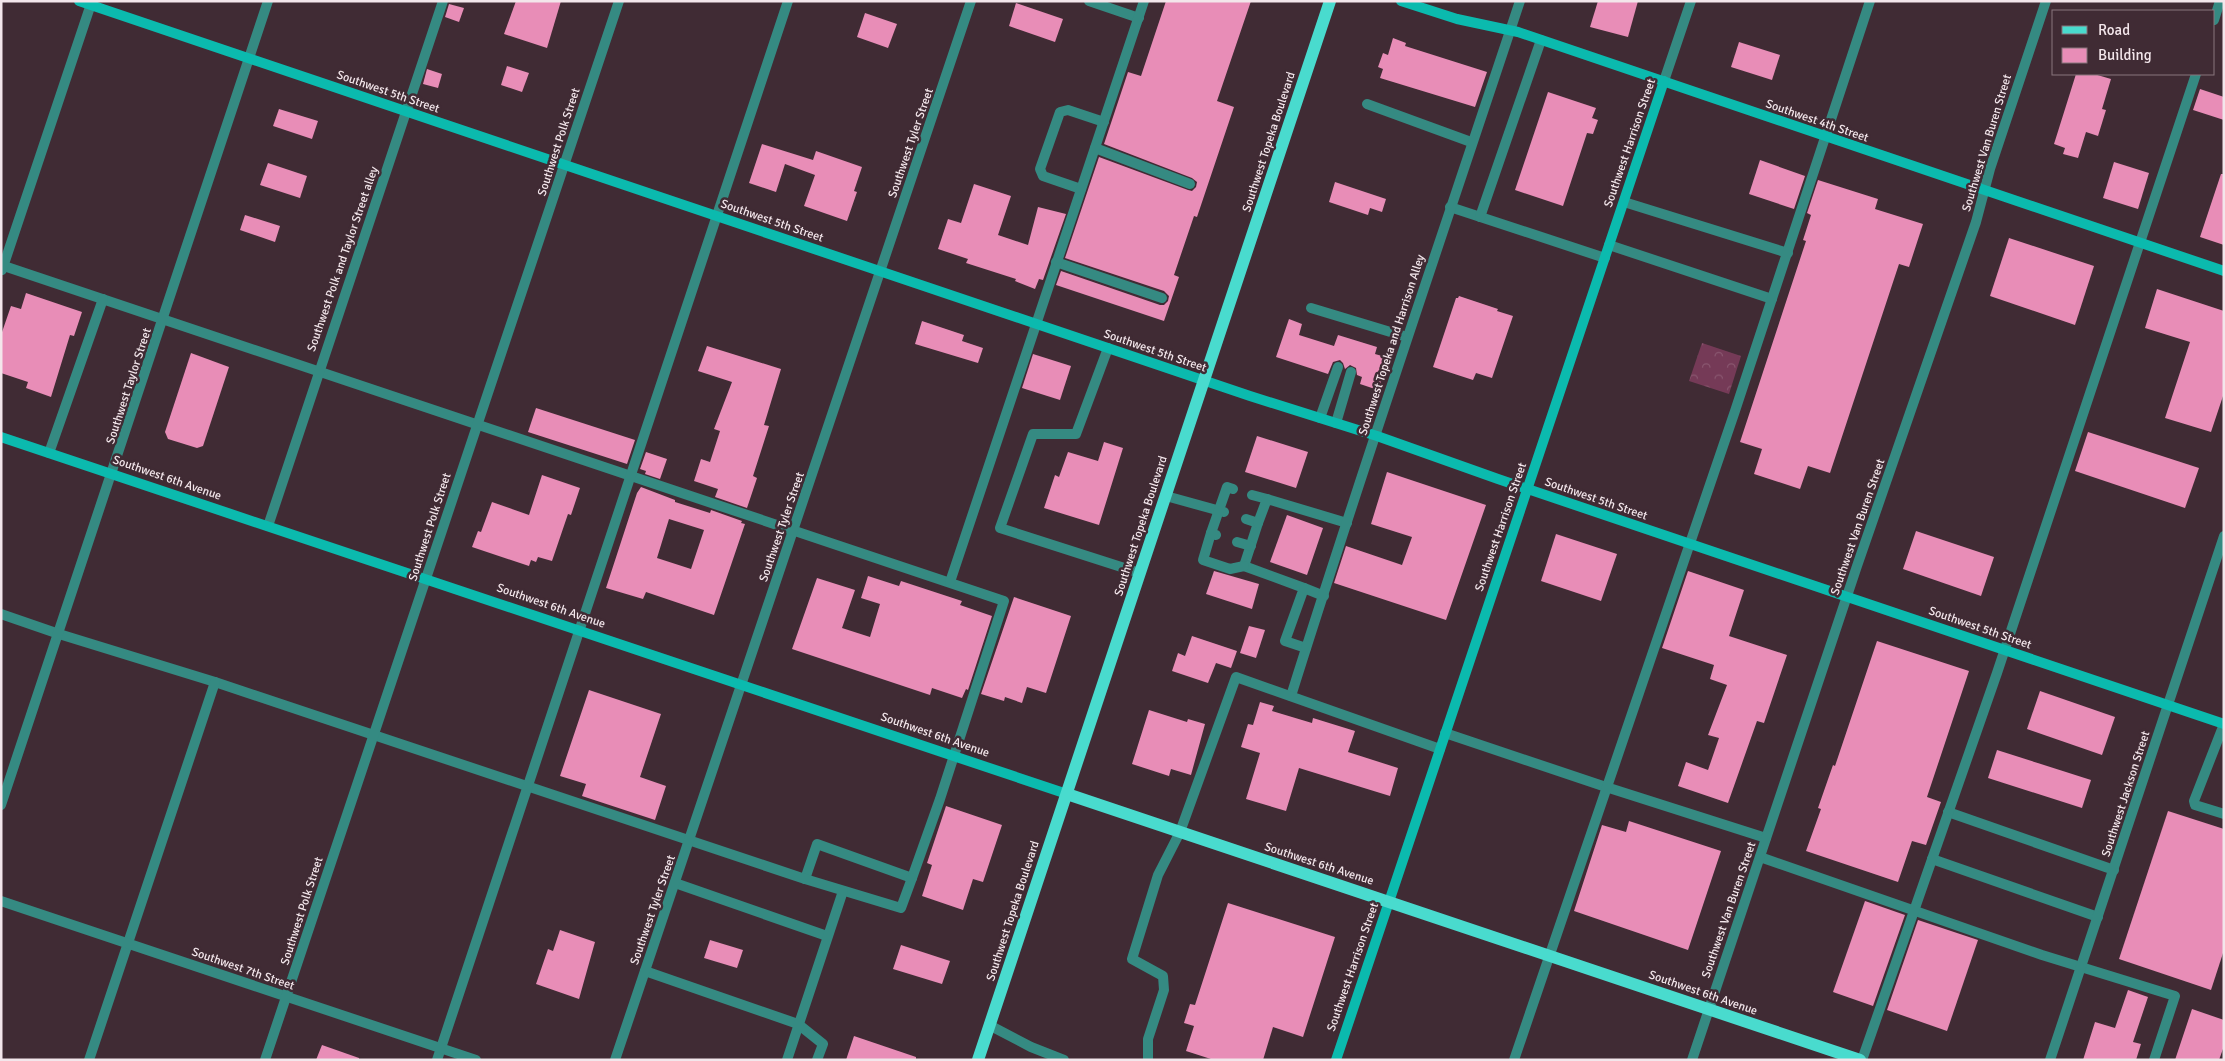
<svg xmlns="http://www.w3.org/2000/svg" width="2225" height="1061" font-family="Signika,sans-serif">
<defs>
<pattern id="park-crowns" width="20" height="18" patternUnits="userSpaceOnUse" patternTransform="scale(1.25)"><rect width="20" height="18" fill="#753a57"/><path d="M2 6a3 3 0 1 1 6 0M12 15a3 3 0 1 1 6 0" fill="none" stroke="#89566f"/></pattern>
</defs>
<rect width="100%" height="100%" fill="#402b34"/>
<polygon fill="url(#park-crowns)" points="1702,343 1741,356 1729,394 1689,381"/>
<g fill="#e88db7" fill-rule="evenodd">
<polygon points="516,1 561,1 547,48 504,34"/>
<polygon points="1166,1 1251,1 1217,101 1234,107 1197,217 1194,216 1174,275 1179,277 1164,321 1056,285 1061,271 1160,305 1164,305 1168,301 1169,296 1164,291 1065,258 1099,157 1188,190 1192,191 1196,187 1197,182 1192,178 1104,144 1128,72 1141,76"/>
<polygon points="1598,1 1638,1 1628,37 1590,27"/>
<polygon points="1016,3 1063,19 1055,42 1009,26"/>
<polygon points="449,4 464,8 459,22 445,17"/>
<polygon points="865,13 897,24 888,48 857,37"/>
<polygon points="1393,38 1406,43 1405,46 1487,72 1475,107 1380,78 1383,69 1378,67 1383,53 1388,55"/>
<polygon points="1739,42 1780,55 1772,80 1731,67"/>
<polygon points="507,66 529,73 522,92 501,85"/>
<polygon points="427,69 442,74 438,88 423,84"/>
<polygon points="2076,74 2094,74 2111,79 2102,109 2106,110 2098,136 2086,132 2078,158 2063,154 2065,148 2054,144"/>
<polygon points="2200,89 2224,97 2224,120 2193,110"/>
<polygon points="1548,92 1596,108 1592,118 1598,120 1593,134 1587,133 1563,206 1515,190"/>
<polygon points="279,109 318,121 312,139 273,126"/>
<polygon points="762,144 813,160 816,151 862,167 854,191 857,192 847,221 804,206 815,175 785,164 776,192 749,183"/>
<polygon points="1760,160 1805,176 1794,209 1749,194"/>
<polygon points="2114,162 2149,173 2138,209 2103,198"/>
<polygon points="268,163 307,176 300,198 260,185"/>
<polygon points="2221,174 2224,174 2224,245 2200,237"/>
<polygon points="1818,180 1878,199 1875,209 1923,224 1909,267 1899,264 1830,473 1808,466 1800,489 1754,474 1762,449 1740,442 1806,241 1803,240 1811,215 1807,213"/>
<polygon points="1335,182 1386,199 1382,212 1370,208 1368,215 1329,202"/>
<polygon points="974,184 1011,196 998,235 1028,245 1038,207 1066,214 1043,280 1039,279 1035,289 1015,281 1016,279 966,263 968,259 938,249 948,219 961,223"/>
<polygon points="245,215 280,226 275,242 240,230"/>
<polygon points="2009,238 2094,266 2075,325 1990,296"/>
<polygon points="2157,289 2224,311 2224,393 2211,432 2165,418 2190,342 2145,328"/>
<polygon points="26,293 82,312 74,336 70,335 51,397 26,388 28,382 1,373 1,335 11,306 21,309"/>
<polygon points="1459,296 1498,309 1497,311 1513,316 1492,378 1476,373 1473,380 1433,367 1456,298 1458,298"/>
<polygon points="1289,319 1302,324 1299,335 1334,346 1338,335 1377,347 1375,354 1389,358 1378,390 1360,384 1362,377 1357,375 1356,368 1350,365 1345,369 1343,363 1340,360 1333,362 1328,374 1276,357"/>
<polygon points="922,321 964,335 962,341 983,348 978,363 915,344"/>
<polygon points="707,346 781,369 764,425 769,426 753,476 757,478 747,508 715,497 718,489 694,481 701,459 710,462 720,431 714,429 732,382 698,371"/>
<polygon points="191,353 229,367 203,446 197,448 168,439 165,432"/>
<polygon points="1033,354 1071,366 1060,400 1022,388"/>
<polygon points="536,408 635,440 627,464 528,432"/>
<polygon points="2088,432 2199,468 2185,508 2075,471"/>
<polygon points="1257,436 1308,452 1296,488 1245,472"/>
<polygon points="1104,442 1123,448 1099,525 1044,508 1055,475 1059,477 1068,452 1098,461"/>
<polygon points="646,452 667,459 660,479 645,474 646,471 640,469"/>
<polygon points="1387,472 1486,505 1446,620 1334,583 1346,546 1402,565 1412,537 1371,524"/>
<polygon points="542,475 580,488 571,515 568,514 552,561 538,557 536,562 531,560 529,566 472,547 478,531 481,532 492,502 529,515"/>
<path d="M641,487L675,500V502L710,513L711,510L742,521L741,523L745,524L714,615L646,592L643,599L606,588L637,493ZM669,519L704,530L691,569L657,558Z"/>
<polygon points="1287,515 1323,528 1307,575 1270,562"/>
<polygon points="1916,531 1994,557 1981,596 1903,569"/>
<polygon points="1556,534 1617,554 1601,601 1541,581"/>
<polygon points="1214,571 1259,584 1252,609 1206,594"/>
<polygon points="1688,571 1744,590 1729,636 1787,655 1764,723 1757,721 1728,803 1678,786 1686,762 1708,770 1719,738 1708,735 1727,685 1710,679 1714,665 1662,648"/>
<polygon points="868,576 899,586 901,581 962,601 960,605 992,616 968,690 966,689 962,698 932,688 930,695 792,649 817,578 855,590 842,628 870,637 880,604 861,598"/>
<polygon points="1014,597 1071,616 1046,693 1027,687 1022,703 1005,697 1004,701 981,694"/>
<polygon points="1249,626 1265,630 1256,658 1240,653"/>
<polygon points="1192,636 1237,651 1231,668 1216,663 1208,683 1172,671 1178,653 1185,656"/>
<polygon points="1877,641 1969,671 1927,797 1941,802 1926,845 1912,841 1898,882 1806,851 1821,809 1818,808 1833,765 1835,766"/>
<polygon points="589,690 661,714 640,777 666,786 655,820 582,796 586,784 560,776"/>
<polygon points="2040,691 2115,717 2102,755 2027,729"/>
<polygon points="1260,702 1274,706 1272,711 1312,723 1313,718 1355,731 1348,752 1398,768 1390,796 1299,768 1286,811 1246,799 1260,753 1241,747 1248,724 1253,725"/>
<polygon points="1149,710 1187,722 1188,719 1205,724 1191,775 1171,769 1169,776 1132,764"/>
<polygon points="1997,750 2091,780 2082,808 1988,778"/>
<polygon points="946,806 1002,825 983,882 973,879 963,910 922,896 932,865 927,863"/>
<polygon points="2168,811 2224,829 2224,950 2211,990 2119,959"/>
<polygon points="1629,821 1721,851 1688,950 1574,911 1602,825 1626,832"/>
<polygon points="1865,901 1905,915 1873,1006 1833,992"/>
<polygon points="1228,903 1335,937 1303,1037 1273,1027 1263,1060 1214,1060 1186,1051 1194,1026 1184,1023 1190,1004 1195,1005"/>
<polygon points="1918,920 1978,940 1947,1031 1887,1010"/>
<polygon points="560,930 595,942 579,999 536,984 548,949 553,951"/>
<polygon points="710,940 743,950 737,968 704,958"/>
<polygon points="901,945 950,961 942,984 893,969"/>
<polygon points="2128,990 2148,997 2133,1042 2141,1044 2136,1060 2083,1060 2095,1022 2115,1028"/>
<polygon points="2192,1009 2224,1020 2224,1046 2219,1060 2175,1060"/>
<polygon points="854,1036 916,1057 916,1060 846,1060"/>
<polygon points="322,1045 359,1058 359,1060 316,1060"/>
</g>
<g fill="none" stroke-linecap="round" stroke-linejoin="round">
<g stroke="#358a82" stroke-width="10">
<polyline points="1089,1 1139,18"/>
<polyline points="2214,20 2220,1"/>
<polyline points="1367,104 1471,142"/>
<polyline points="1095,148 1190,184"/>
<polyline points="1081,189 1043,176 1040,169 1060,112 1068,110 1104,122"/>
<polyline points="1624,202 1788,253"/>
<polyline points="1450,207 1605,258"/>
<polyline points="1480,217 1541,40"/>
<polyline points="1609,245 1772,299"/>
<polyline points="1056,262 1162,298"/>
<polyline points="1,265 1004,601 940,799 912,878 817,844 805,879"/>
<polyline points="2,270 92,1"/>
<polyline points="1311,308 1407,337"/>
<polyline points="1108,348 1076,434 1033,434 1000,528 1140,573"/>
<polyline points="1320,418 1338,367"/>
<polyline points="1336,423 1351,372"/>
<polyline points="49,453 103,299"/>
<polyline points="1252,495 1267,499"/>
<polyline points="1166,496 1224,512"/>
<polyline points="1246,519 1258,523 1244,566 1304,588 1285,641 1306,648"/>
<polyline points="1258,523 1267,499 1347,523"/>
<polyline points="268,526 443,1"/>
<polyline points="1211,533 1203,560 1230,569 1244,566"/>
<polyline points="1216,535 1211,533 1227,487 1233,489"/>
<polyline points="1237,542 1251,546"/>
<polyline points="950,582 1144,1"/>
<polyline points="1304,588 1324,596"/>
<polyline points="1,614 59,634 215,682 805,879 901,908 912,878"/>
<path d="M1291,696C1364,463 1443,233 1520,1"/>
<polyline points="2224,724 2194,801 2195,805 2224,814"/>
<polyline points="1445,733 1606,787 1766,838"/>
<polyline points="1948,812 2114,870"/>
<polyline points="1760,857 2042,955 2175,996 2154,1060"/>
<polyline points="1932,859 2098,917"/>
<polyline points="675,883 827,936"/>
<polyline points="645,971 798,1024 823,1044 817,1060"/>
<polyline points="989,1025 1031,1047 1064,1060"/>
<polyline points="89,1060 215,682"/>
<polyline points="437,1060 788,1"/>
<polyline points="787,1060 843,891"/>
<polyline points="1148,1060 1148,1039 1164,990 1163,976 1132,959 1158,875 1180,832 1236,677 1440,749"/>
<polyline points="1514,1060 1735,411 1870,1"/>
<polyline points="1862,1060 1997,673 2196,74"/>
</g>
<g stroke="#358a82" stroke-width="10">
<polyline points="1664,81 1691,1"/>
<polyline points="1,805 268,1"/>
<polyline points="1,901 476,1060"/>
<polyline points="265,1060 619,1"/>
<polyline points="615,1060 971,1"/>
<polyline points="1692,1060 1857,566 1976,222 1990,169 2046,1"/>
<polyline points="2050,1060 2224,536"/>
</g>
<g stroke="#0bbaae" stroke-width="10">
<polyline points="79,1 1250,396 1377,436 1498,479 2224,724"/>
<polyline points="1401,1 1457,19 1518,32 2224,271"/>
<polyline points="1,437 1067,794"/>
<polyline points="1336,1060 1664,81"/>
</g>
<g stroke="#49dbce" stroke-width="12">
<polyline points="1067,794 1860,1060"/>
<polyline points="978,1060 1330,1"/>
</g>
</g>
<g text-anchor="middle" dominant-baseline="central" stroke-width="5" stroke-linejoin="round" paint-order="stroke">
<g font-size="12" fill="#f3e6eb" stroke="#402b34">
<text transform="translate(388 92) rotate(19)">Southwest 5th Street</text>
<text transform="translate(1817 121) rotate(19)">Southwest 4th Street</text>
<text transform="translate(559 142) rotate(-72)">Southwest Polk Street</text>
<text transform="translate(1269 142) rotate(-72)">Southwest Topeka Boulevard</text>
<text transform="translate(911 143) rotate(-71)">Southwest Tyler Street</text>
<text transform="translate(1630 143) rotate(-71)">Southwest Harrison Street</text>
<text transform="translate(1987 143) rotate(-73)">Southwest Van Buren Street</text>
<text transform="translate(772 221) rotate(19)">Southwest 5th Street</text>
<text transform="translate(343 259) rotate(-71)">Southwest Polk and Taylor Street alley</text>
<text transform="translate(1392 345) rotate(-72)">Southwest Topeka and Harrison Alley</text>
<text transform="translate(1155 351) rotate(19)">Southwest 5th Street</text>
<text transform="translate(129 386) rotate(-72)">Southwest Taylor Street</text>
<text transform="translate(167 478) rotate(19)">Southwest 6th Avenue</text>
<text transform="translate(1596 499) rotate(19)">Southwest 5th Street</text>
<text transform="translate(1141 526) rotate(-72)">Southwest Topeka Boulevard</text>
<text transform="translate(430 527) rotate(-72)">Southwest Polk Street</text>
<text transform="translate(782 527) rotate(-71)">Southwest Tyler Street</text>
<text transform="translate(1501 527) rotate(-71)">Southwest Harrison Street</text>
<text transform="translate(1858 527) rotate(-71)">Southwest Van Buren Street</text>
<text transform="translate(551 606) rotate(19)">Southwest 6th Avenue</text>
<text transform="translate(1980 628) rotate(19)">Southwest 5th Street</text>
<text transform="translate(935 735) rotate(19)">Southwest 6th Avenue</text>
<text transform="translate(2126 794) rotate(-72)">Southwest Jackson Street</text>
<text transform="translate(1319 864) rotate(18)">Southwest 6th Avenue</text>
<text transform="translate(653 910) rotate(-71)">Southwest Tyler Street</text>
<text transform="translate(1729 910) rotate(-71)">Southwest Van Buren Street</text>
<text transform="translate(302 911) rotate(-72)">Southwest Polk Street</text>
<text transform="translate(1013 911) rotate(-72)">Southwest Topeka Boulevard</text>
<text transform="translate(1353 967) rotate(-71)">Southwest Harrison Street</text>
<text transform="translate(243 969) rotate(19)">Southwest 7th Street</text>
<text transform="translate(1703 993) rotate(19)">Southwest 6th Avenue</text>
</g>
</g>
<rect width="2225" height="1061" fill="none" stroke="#f3e6eb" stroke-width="5"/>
<rect x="2052" y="10" width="162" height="65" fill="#402b34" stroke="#88767d"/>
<rect x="2062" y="26" width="25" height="8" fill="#49dbce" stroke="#88767d"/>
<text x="2098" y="35" font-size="15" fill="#f3e6eb">Road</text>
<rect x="2062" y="48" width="25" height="15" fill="#e88db7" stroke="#88767d"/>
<text x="2098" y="60" font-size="15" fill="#f3e6eb">Building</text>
</svg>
